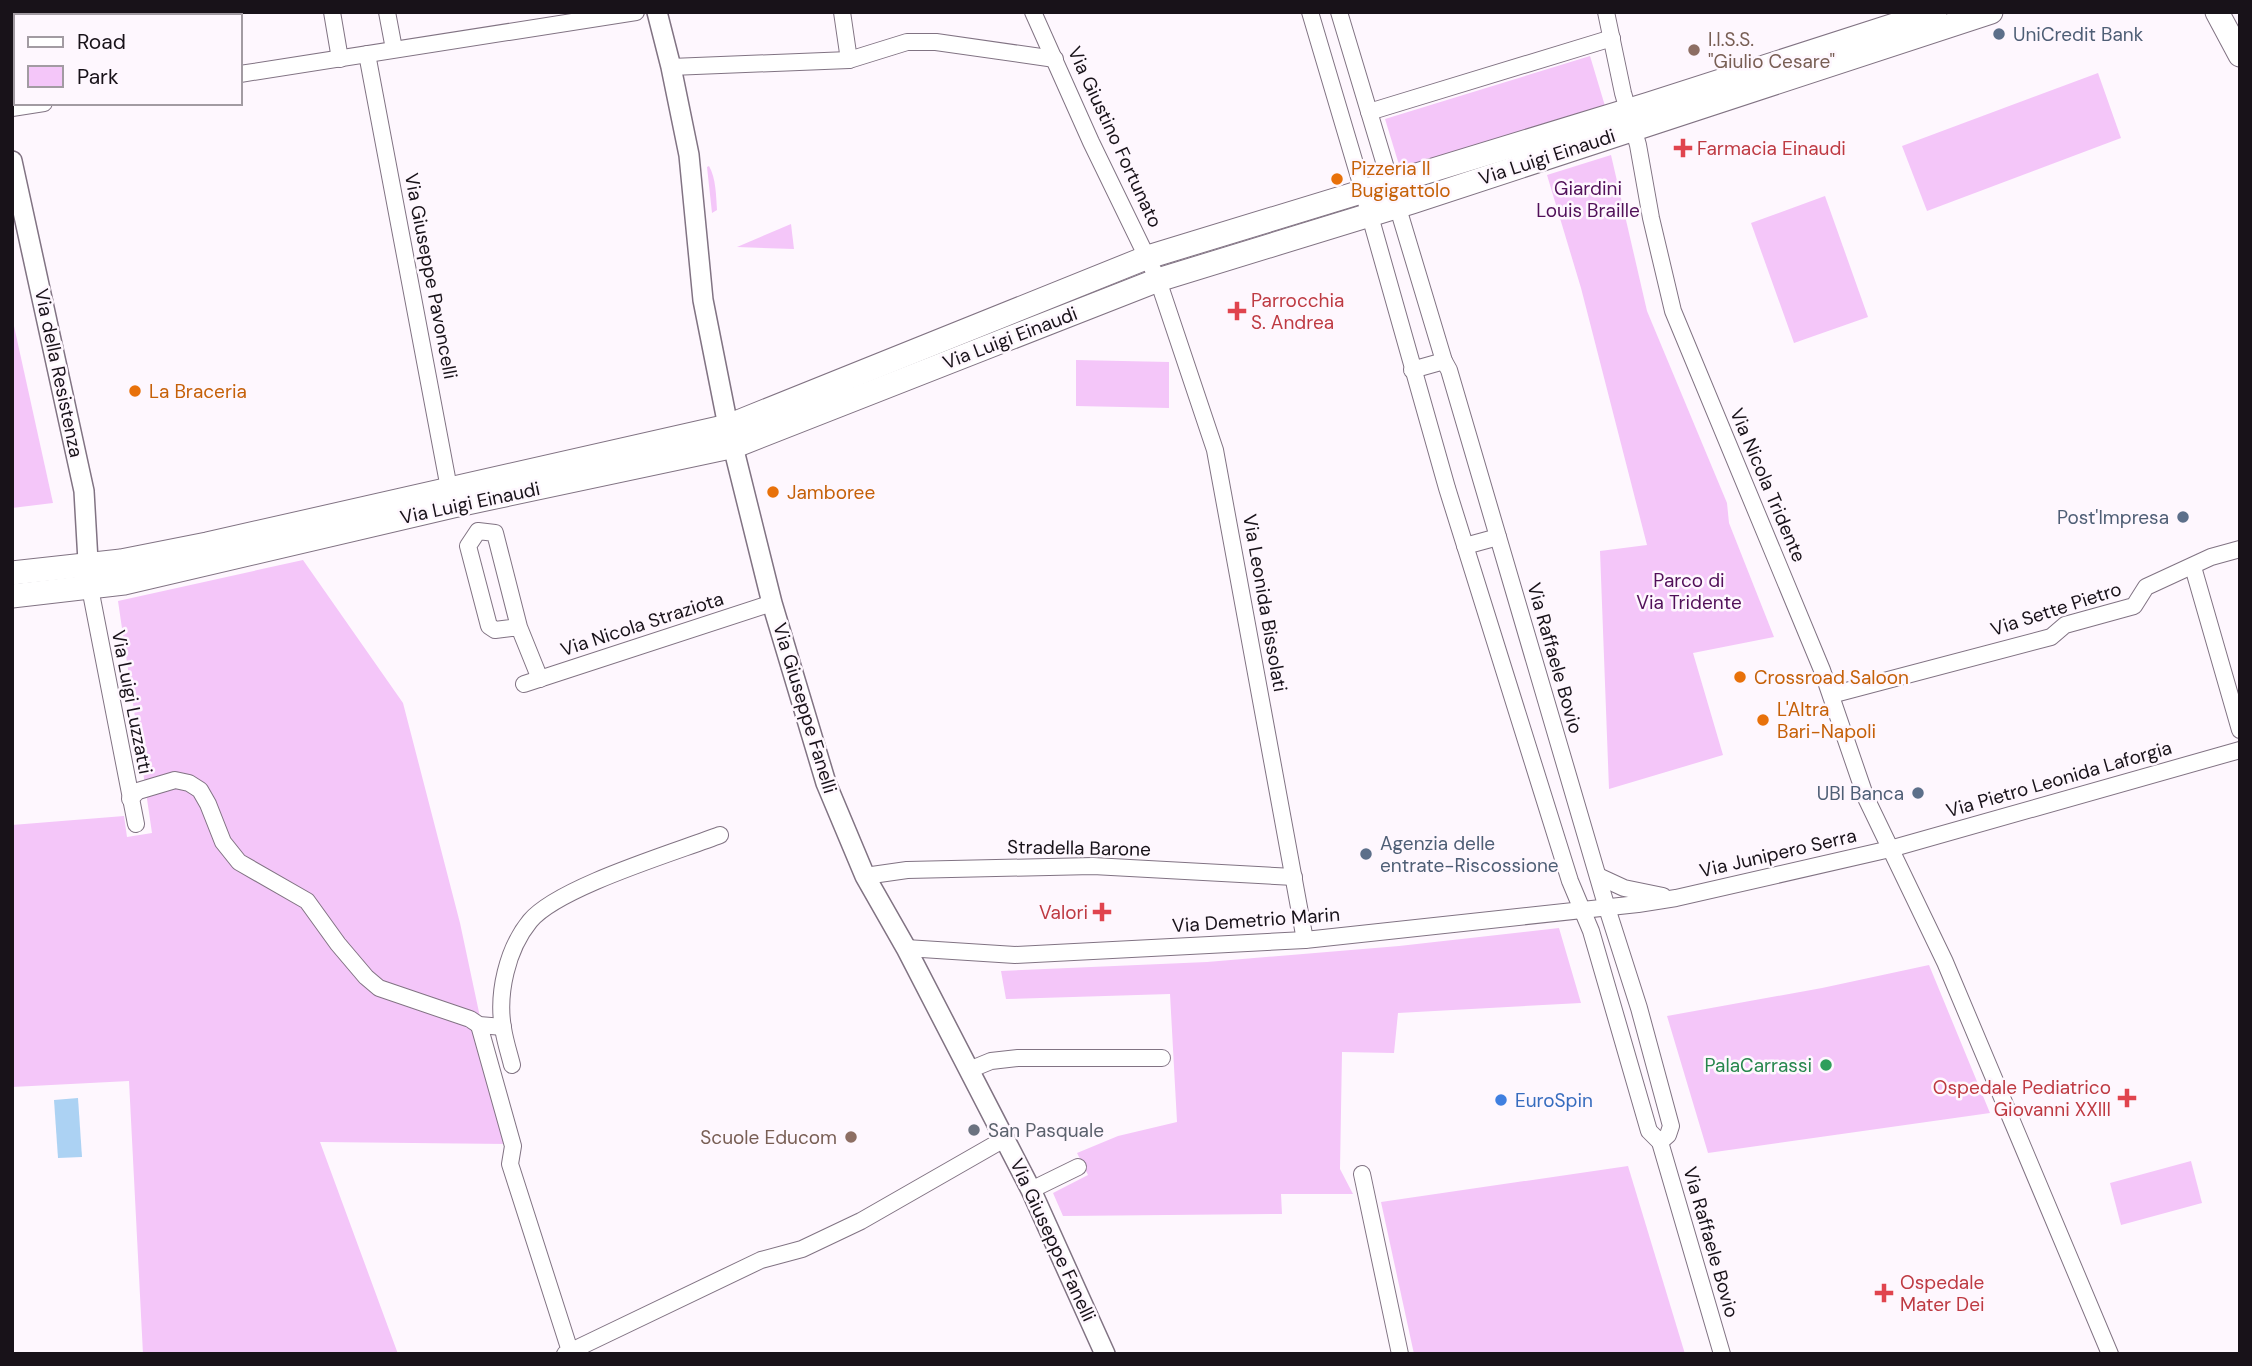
<svg xmlns="http://www.w3.org/2000/svg" width="2252" height="1366" font-family="'DM Sans',sans-serif">
<rect width="100%" height="100%" fill="#fef7fe"/>
<g fill="#f4c6f9">
<polygon points="1590,56 1605,106 1400,168 1385,119"/>
<polygon points="2098,73 2121,138 1927,211 1902,146"/>
<polygon points="1611,155 1647,311 1727,503 1729,523 1774,637 1693,653 1723,755 1609,789 1600,551 1647,545 1581,288 1547,175"/>
<path d="M709,166C716,178 716,196 717,210L712,213L707,167Z"/>
<polygon points="1825,196 1868,317 1794,343 1751,223"/>
<polygon points="791,224 794,249 737,247"/>
<polygon points="12,317 53,503 12,508"/>
<polygon points="1076,360 1169,362 1169,408 1076,406"/>
<polygon points="303,560 403,703 460,923 507,1144 320,1142 398,1354 143,1354 129,1081 12,1087 12,825 124,816 127,837 152,833 118,601"/>
<polygon points="1559,928 1581,1003 1398,1013 1394,1053 1342,1052 1340,1169 1353,1194 1281,1194 1282,1214 1063,1216 1053,1193 1088,1175 1077,1153 1118,1136 1177,1122 1170,994 1006,999 1001,971 1207,962 1399,946"/>
<polygon points="1929,965 1990,1113 1708,1153 1667,1016 1822,988"/>
<polygon points="2191,1161 2202,1203 2121,1225 2110,1183"/>
<polygon points="1628,1166 1685,1354 1414,1354 1381,1202"/>
</g>
<polygon fill="#acd2f3" points="78,1098 82,1157 58,1158 54,1100"/>
<g fill="none" stroke-linecap="round" stroke-linejoin="round">
<defs>
<g id="minor">
<polyline points="332,12 340,59"/>
<polyline points="387,12 394,49"/>
<polyline points="842,12 849,60"/>
<polyline points="1033,12 1091,142 1158,280 1215,450 1305,940"/>
<polyline points="1310,12 1359,177 1447,488 1570,881 1591,931 1649,1131 1660,1142 1722,1354"/>
<polyline points="1339,12 1444,361 1449,370 1607,908 1639,1008 1671,1126 1668,1135 1660,1142"/>
<polyline points="1606,12 1623,93 1638,145 1651,218 1673,311 1822,670 1866,798 1945,962 2110,1354"/>
<polyline points="367,54 451,499"/>
<polyline points="671,67 849,60 907,42 936,42 1055,59"/>
<polyline points="240,74 636,12"/>
<polyline points="12,108 44,103"/>
<polyline points="1369,112 1612,38"/>
<polyline points="1412,370 1444,361"/>
<polyline points="1465,546 1498,537"/>
<polyline points="2193,567 2240,730"/>
<polyline points="90,588 136,824"/>
<polyline points="519,627 495,630 489,626 468,546 478,531 495,533 519,627 540,679"/>
<polyline points="524,684 772,603"/>
<polyline points="1831,695 2051,637 2065,625 2134,606 2146,587 2211,557 2240,549"/>
<polyline points="130,799 138,791 175,780 189,783 200,790 208,804 223,842 239,862 307,901 338,944 366,977 379,988 470,1019 479,1025 503,1027"/>
<polyline points="865,876 907,870 1093,866 1294,877"/>
<polyline points="1598,876 1624,888 1663,896"/>
<polyline points="906,948 1015,955 1305,940 1638,904 1676,898 1890,849 2240,750"/>
<polyline points="479,1025 513,1146 510,1164 570,1351"/>
<path d="M512,1065C509,1053 505,1041 503,1028C497,994 507,949 530,921C558,887 676,852 720,835"/>
<polyline points="969,1070 991,1061 1018,1058 1162,1058"/>
<polyline points="1362,1174 1400,1354"/>
<polyline points="1031,1190 1078,1167"/>
<polyline points="565,1354 761,1260 802,1249 861,1221 1006,1138"/>
</g>
<g id="tertiary">
<polyline points="657,12 671,67 689,155 703,300 728,426 772,603 826,783 865,876 906,948 1031,1190 1105,1354"/>
<polyline points="12,161 84,491 89,579"/>
</g>
<g id="secondary">
<polyline points="2217,12 2240,55"/>
<polyline points="12,573 121,561 207,544 728,426 1148,257 1649,104 1935,12"/>
<polyline points="12,596 124,583 453,506 735,446 1158,280 1412,202 1991,12"/>
</g>
</defs>
<use href="#minor" stroke="#817383" stroke-width="18"/>
<use href="#tertiary" stroke="#817383" stroke-width="22"/>
<use href="#secondary" stroke="#817383" stroke-width="25"/>
<use href="#minor" stroke="#fff" stroke-width="16"/>
<use href="#tertiary" stroke="#fff" stroke-width="19"/>
<use href="#secondary" stroke="#fff" stroke-width="23"/>
</g>
<g fill="#5c6f8a" stroke="#fef7fe" stroke-width="2.5">
<circle cx="1999" cy="34" r="7"/>
<circle cx="2183" cy="517" r="7"/>
<circle cx="1918" cy="793" r="7"/>
<circle cx="1366" cy="854" r="7"/>
</g>
<g fill="#8d6e63" stroke="#fef7fe" stroke-width="2.5">
<circle cx="1694" cy="50" r="7"/>
<circle cx="851" cy="1137" r="7"/>
</g>
<g fill="#e0444e" stroke="#fef7fe" stroke-width="2.5">
<path d="M1679.5 137.5h7v7h7v7h-7v7h-7v-7h-7v-7h7z"/>
<path d="M1233.5 300.5h7v7h7v7h-7v7h-7v-7h-7v-7h7z"/>
<path d="M1098.5 901.5h7v7h7v7h-7v7h-7v-7h-7v-7h7z"/>
<path d="M2123.5 1087.5h7v7h7v7h-7v7h-7v-7h-7v-7h7z"/>
<path d="M1880.5 1282.5h7v7h7v7h-7v7h-7v-7h-7v-7h7z"/>
</g>
<g fill="#e8710a" stroke="#fef7fe" stroke-width="2.5">
<circle cx="1337" cy="179" r="7"/>
<circle cx="135" cy="391" r="7"/>
<circle cx="773" cy="492" r="7"/>
<circle cx="1740" cy="677" r="7"/>
<circle cx="1763" cy="720" r="7"/>
</g>
<circle fill="#2e9e5b" stroke="#fef7fe" stroke-width="2.5" cx="1826" cy="1065" r="7"/>
<circle fill="#3f7fe0" stroke="#fef7fe" stroke-width="2.5" cx="1501" cy="1100" r="7"/>
<circle fill="#6b7280" stroke="#fef7fe" stroke-width="2.5" cx="974" cy="1130" r="7"/>
<g text-anchor="middle" dominant-baseline="central" stroke-width="5" stroke-linejoin="round" paint-order="stroke">
<g font-size="19" fill="#4e5e75" stroke="#fef7fe" text-anchor="start">
<text x="2013" y="34">UniCredit Bank</text>
<text x="2169" y="517" text-anchor="end">Post'Impresa</text>
<text x="1904" y="793" text-anchor="end">UBI Banca</text>
<text x="1380" y="843">Agenzia delle<tspan x="1380" dy="22">entrate-Riscossione</tspan></text>
</g>
<g font-size="19" fill="#785e54" stroke="#fef7fe" text-anchor="start">
<text x="1708" y="39">I.I.S.S.<tspan x="1708" dy="22">"Giulio Cesare"</tspan></text>
<text x="837" y="1137" text-anchor="end">Scuole Educom</text>
</g>
<g font-size="19" fill="#181219" stroke="#fef7fe">
<text transform="translate(1115 137) rotate(65)">Via Giustino Fortunato</text>
<text transform="translate(1547 157) rotate(-18)">Via Luigi Einaudi</text>
<text transform="translate(431 276) rotate(79)">Via Giuseppe Pavoncelli</text>
<text transform="translate(1010 338) rotate(-21)">Via Luigi Einaudi</text>
<text transform="translate(59 373) rotate(78)">Via della Resistenza</text>
<text transform="translate(1768 485) rotate(67)">Via Nicola Tridente</text>
<text transform="translate(470 503) rotate(-12)">Via Luigi Einaudi</text>
<text transform="translate(1265 603) rotate(80)">Via Leonida Bissolati</text>
<text transform="translate(2056 609) rotate(-18)">Via Sette Pietro</text>
<text transform="translate(642 624) rotate(-18)">Via Nicola Straziota</text>
<text transform="translate(1555 658) rotate(74)">Via Raffaele Bovio</text>
<text transform="translate(132 702) rotate(79)">Via Luigi Luzzatti</text>
<text transform="translate(805 708) rotate(73)">Via Giuseppe Fanelli</text>
<text transform="translate(2059 779) rotate(-16)">Via Pietro Leonida Laforgia</text>
<text transform="translate(1079 848) rotate(1)">Stradella Barone</text>
<text transform="translate(1778 853) rotate(-13)">Via Junipero Serra</text>
<text transform="translate(1256 920) rotate(-4)">Via Demetrio Marin</text>
<text transform="translate(1053 1240) rotate(65)">Via Giuseppe Fanelli</text>
<text transform="translate(1711 1242) rotate(74)">Via Raffaele Bovio</text>
</g>
<g font-size="19" fill="#be3a42" stroke="#fef7fe" text-anchor="start">
<text x="1697" y="148">Farmacia Einaudi</text>
<text x="1251" y="300">Parrocchia<tspan x="1251" dy="22">S. Andrea</tspan></text>
<text x="1088" y="912" text-anchor="end">Valori</text>
<text x="2111" y="1087" text-anchor="end">Ospedale Pediatrico<tspan x="2111" dy="22">Giovanni XXIII</tspan></text>
<text x="1900" y="1282">Ospedale<tspan x="1900" dy="22">Mater Dei</tspan></text>
</g>
<g font-size="19" fill="#c56008" stroke="#fef7fe" text-anchor="start">
<text x="1351" y="168">Pizzeria Il<tspan x="1351" dy="22">Bugigattolo</tspan></text>
<text x="149" y="391">La Braceria</text>
<text x="787" y="492">Jamboree</text>
<text x="1754" y="677">Crossroad Saloon</text>
<text x="1777" y="709">L'Altra<tspan x="1777" dy="22">Bari-Napoli</tspan></text>
</g>
<g font-size="19" fill="#511059" stroke="#fef7fe">
<text x="1588" y="188">Giardini<tspan x="1588" dy="22">Louis Braille</tspan></text>
<text x="1689" y="580">Parco di<tspan x="1689" dy="22">Via Tridente</tspan></text>
</g>
<g font-size="19" fill="#27864d" stroke="#fef7fe" text-anchor="end">
<text x="1812" y="1065">PalaCarrassi</text>
</g>
<g font-size="19" fill="#366cbe" stroke="#fef7fe" text-anchor="start">
<text x="1515" y="1100">EuroSpin</text>
</g>
<g font-size="19" fill="#5b616d" stroke="#fef7fe" text-anchor="start">
<text x="988" y="1130">San Pasquale</text>
</g>
</g>
<rect width="2252" height="1366" fill="none" stroke="#181219" stroke-width="28"/>
<rect x="14" y="14" width="228" height="91" fill="#fef7fe" stroke="#a29ba2" stroke-width="2"/>
<rect x="28" y="37" width="35" height="10" fill="#ffffff" stroke="#a29ba2" stroke-width="2"/>
<text x="77" y="49" font-size="21" fill="#181219">Road</text>
<rect x="28" y="66" width="35" height="21" fill="#f4c6f9" stroke="#a29ba2" stroke-width="2"/>
<text x="77" y="84" font-size="21" fill="#181219">Park</text>
</svg>
